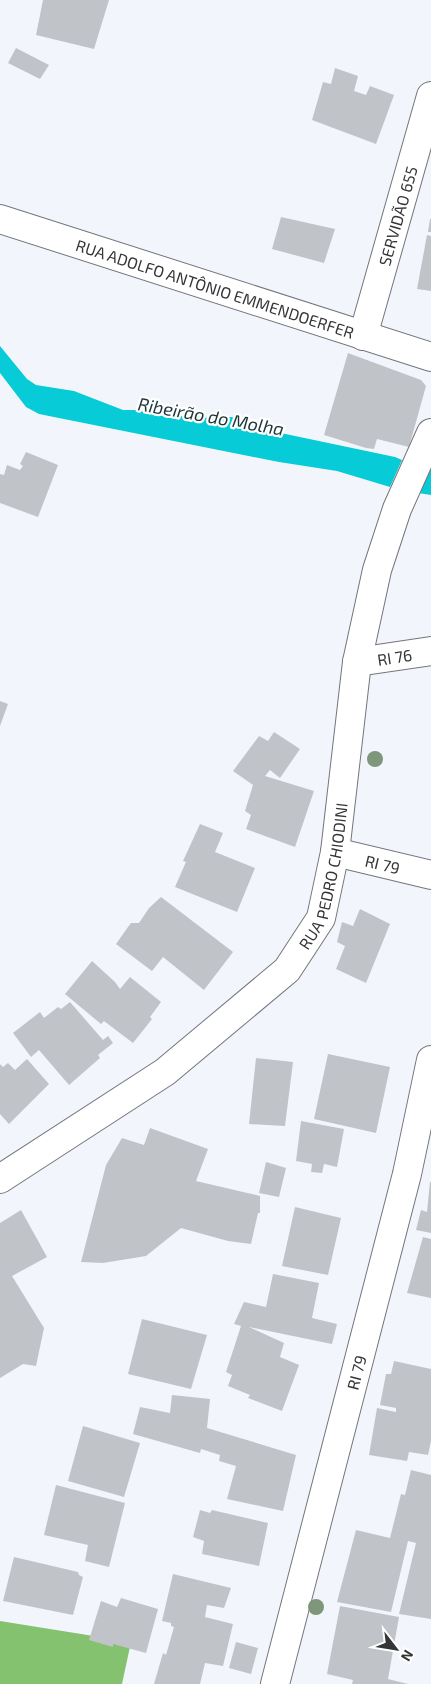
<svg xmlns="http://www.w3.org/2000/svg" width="431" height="1684" font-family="'Exo 2',sans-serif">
<rect width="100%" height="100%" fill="#f2f6fc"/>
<polygon fill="#85c26f" points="0,1621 131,1642 122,1684 0,1684"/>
<g fill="#07cbd6">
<polygon points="0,346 27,379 36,385 74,391 123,410 136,410 171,418 188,415 210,418 232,417 257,428 395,457 402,460 390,487 337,471 279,462 39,414 26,407 0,373"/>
<polygon points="428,469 431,470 431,495 418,493"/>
</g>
<g fill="#c0c4c9">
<polygon points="43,0 109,0 94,49 36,35"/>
<polygon points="16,48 49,65 40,79 8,63"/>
<polygon points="335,68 358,76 354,91 366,95 370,86 394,95 376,144 312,120 323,82 331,84"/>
<polygon points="281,217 335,229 324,263 272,249"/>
<polygon points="430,219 431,219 431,232 428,232"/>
<polygon points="427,235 431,236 431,291 417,289"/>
<polygon points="348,353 421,380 426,386 409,447 377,439 374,449 366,448 324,435"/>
<polygon points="26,452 58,465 38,517 0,503 0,474 4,475 7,465 20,470 23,466 20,464"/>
<polygon points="0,701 8,704 0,726"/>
<polygon points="274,732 300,749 280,778 270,770 265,776 314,791 295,847 246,829 251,815 245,811 253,785 233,771 259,736 268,741"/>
<polygon points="200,824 223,833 215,852 255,868 237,912 175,887 186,862 183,861"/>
<polygon points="161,897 233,952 204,990 163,957 152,971 116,944 128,927 131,923 139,923 149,908"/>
<polygon points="360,909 390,924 366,983 336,969 345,946 337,942 342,922 353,926"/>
<polygon points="92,961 115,982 120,989 130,977 161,1002 150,1017 152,1019 133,1043 104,1021 101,1024 65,994"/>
<polygon points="70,1002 103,1040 108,1036 113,1043 98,1055 100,1058 69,1085 39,1050 31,1057 13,1033 40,1012 44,1018 58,1007 61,1009"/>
<polygon points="328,1054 390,1067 376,1133 314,1119"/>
<polygon points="256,1058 293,1062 285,1126 249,1124"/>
<polygon points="27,1059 49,1084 9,1124 0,1114 0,1064 3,1067 8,1063 15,1070"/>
<polygon points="301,1121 344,1129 337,1167 324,1164 322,1173 311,1172 312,1164 296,1161"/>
<polygon points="150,1128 208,1149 196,1181 260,1196 260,1213 258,1213 251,1244 228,1241 181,1228 146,1256 103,1263 81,1262 106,1165 122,1138 144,1145"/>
<polygon points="266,1162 286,1168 279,1197 259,1193"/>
<polygon points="430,1182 431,1182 431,1233 416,1230 421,1210 427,1212"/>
<polygon points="295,1207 341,1218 328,1275 282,1266"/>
<polygon points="21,1210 47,1257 12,1276 44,1328 36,1366 23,1364 0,1378 0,1223"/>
<polygon points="423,1237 431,1239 431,1298 407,1293"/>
<polygon points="273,1274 319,1283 312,1318 337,1324 332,1344 249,1327 284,1343 280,1357 299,1365 282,1411 248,1398 250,1395 228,1386 232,1375 226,1372 241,1326 234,1324 244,1302 266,1307"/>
<polygon points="142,1319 207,1335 191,1389 128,1374"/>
<polygon points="394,1361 431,1369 431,1441 428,1455 409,1452 407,1461 369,1455 377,1408 396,1412 396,1408 380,1405 386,1374 391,1374"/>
<polygon points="172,1395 210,1399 207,1428 296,1455 283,1511 227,1499 236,1466 219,1461 220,1455 201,1449 200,1453 133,1434 140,1407 170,1413"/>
<polygon points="83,1426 140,1443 124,1497 68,1481"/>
<polygon points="411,1470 431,1475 431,1619 399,1614 416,1543 408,1541 391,1612 337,1602 356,1530 390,1538 401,1494 405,1495"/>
<polygon points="56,1485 125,1503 109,1567 85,1561 88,1545 44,1535"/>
<polygon points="200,1510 210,1513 212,1510 268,1523 259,1566 202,1554 204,1541 193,1537"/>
<polygon points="14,1557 78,1572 79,1575 83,1577 73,1615 3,1601"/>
<polygon points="173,1574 231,1588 224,1608 207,1605 205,1617 233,1624 223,1666 205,1663 200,1684 154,1684 163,1653 166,1655 174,1627 171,1626 171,1623 162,1621"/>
<polygon points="121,1598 158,1609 146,1653 113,1644 113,1647 89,1640 101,1601 117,1607"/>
<polygon points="340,1606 399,1617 388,1679 408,1684 352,1684 353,1680 327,1674"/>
<polygon points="236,1642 258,1648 251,1674 229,1668"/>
</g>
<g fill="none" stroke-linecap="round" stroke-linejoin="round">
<defs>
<g id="minor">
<path id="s1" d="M0,219L431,357"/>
<path id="s2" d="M363,336L431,96"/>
<path id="s3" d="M357,662L431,651"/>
<path id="s4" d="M335,852L431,875"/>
<path id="s5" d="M0,1179L165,1072L287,970L321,918L335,852L357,662L377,570L397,509L431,433"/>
<path id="s6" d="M275,1684L407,1174L431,1060"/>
</g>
</defs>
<use href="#minor" stroke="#72767b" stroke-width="30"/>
<use href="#minor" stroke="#fff" stroke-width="28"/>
</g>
<g fill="#7e967a">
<circle cx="375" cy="759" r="8"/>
<circle cx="316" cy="1607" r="8"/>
</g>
<g text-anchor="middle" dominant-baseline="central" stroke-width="4.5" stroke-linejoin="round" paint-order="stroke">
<g font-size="16" fill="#343537" stroke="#fff">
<text stroke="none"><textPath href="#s2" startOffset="125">SERVIDÃO 655</textPath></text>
<text stroke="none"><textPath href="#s1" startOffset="226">RUA ADOLFO ANTÔNIO EMMENDOERFER</textPath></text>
<text stroke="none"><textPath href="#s3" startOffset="38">RI 76</textPath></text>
<text stroke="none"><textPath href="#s4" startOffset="49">RI 79</textPath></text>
<text stroke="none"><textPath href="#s5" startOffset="459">RUA PEDRO CHIODINI</textPath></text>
<text stroke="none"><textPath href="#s6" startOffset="322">RI 79</textPath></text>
</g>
<g font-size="18" font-style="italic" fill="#1c3638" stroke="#fff">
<text transform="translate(211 416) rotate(10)">Ribeirão do Molha</text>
</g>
</g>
<g transform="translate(396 1649) rotate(121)" stroke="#ffffff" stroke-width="4" paint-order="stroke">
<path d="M0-4L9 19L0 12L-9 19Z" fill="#343537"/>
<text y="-8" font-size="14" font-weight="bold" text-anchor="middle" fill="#343537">N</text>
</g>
</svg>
